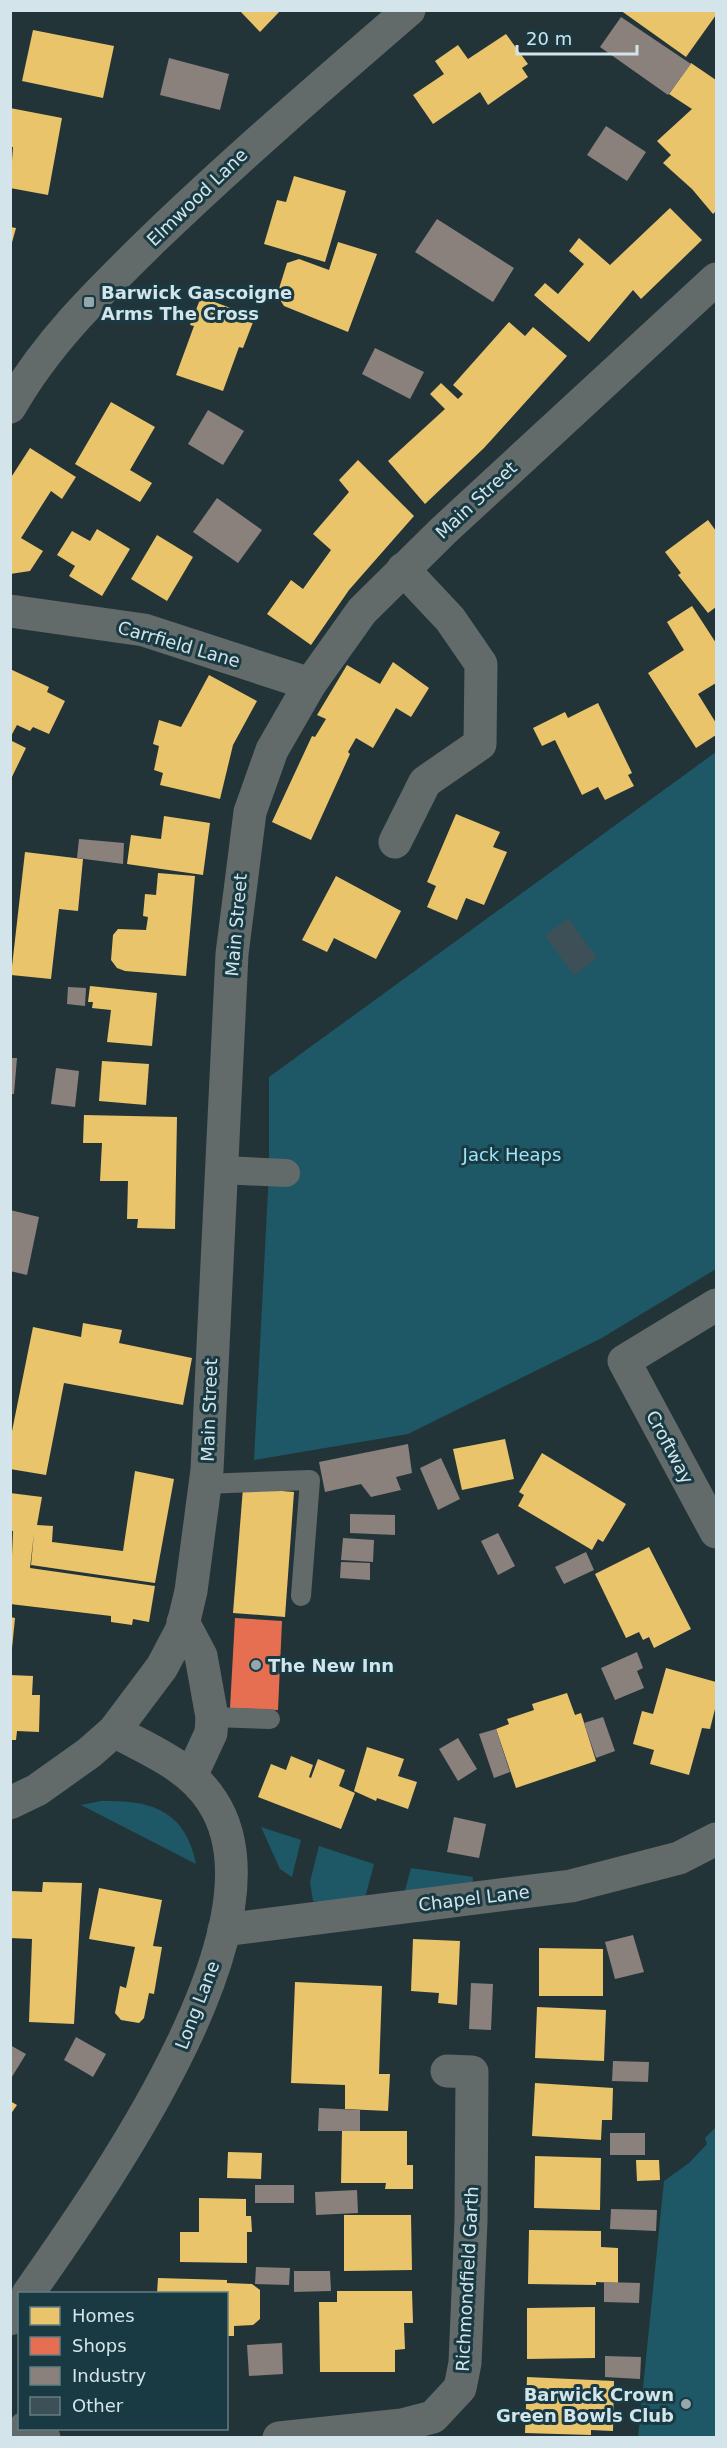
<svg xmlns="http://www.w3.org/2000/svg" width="727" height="2448" font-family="'DejaVu Sans',sans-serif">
<rect width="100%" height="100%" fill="#233439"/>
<g fill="#1e5765">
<polygon points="716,752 716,1269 600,1339 408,1434 254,1460 269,1172 269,1077"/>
<path d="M101,1801C152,1800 185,1810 196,1864L81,1805Z"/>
<polygon points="261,1827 301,1840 292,1877 280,1869"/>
<polygon points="319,1846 374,1864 364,1902 327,1904 313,1901 310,1882"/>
<polygon points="411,1868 473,1877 472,1887 403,1898"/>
<polygon points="716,2127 716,2437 638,2437 664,2181 689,2163 707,2144 705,2138"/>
</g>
<g fill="#e9c46a">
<polygon points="239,10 281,10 260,32"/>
<polygon points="620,10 716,10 716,15 686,57"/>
<polygon points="33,30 114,46 103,98 22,81"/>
<polygon points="506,34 528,64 522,68 528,77 488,105 480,92 433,124 413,95 444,74 435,61 458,45 468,59"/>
<polygon points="691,63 716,80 716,211 713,214 692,189 663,163 671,155 657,141 692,109 669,94"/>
<polygon points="10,108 62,118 48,195 10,188 13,147 10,147"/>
<polygon points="294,176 346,191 325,262 264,244 277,200 286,202"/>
<polygon points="670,208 702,240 641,299 633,290 589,342 534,295 545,283 558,294 584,264 569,251 579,238 610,265"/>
<polygon points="10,227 16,228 11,246 10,246"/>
<polygon points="338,242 377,254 348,332 284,306 277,295 287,263 299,259 329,270"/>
<polygon points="201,297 255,317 243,348 239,347 223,391 176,375 194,326 190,325"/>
<polygon points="509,322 525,336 533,327 567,356 484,448 425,504 388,461 445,409 430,394 441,383 458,399 463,394 453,385"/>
<polygon points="111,402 155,427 130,470 152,483 140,502 75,464"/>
<polygon points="30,448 76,477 62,499 51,491 21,538 43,551 30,571 10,574 10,479"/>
<polygon points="358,460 414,516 349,590 311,645 267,614 291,580 303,589 331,550 313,534 349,492 339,480"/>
<polygon points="708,520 716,531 716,607 708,613 678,575 681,573 665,552"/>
<polygon points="97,529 130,549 102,596 69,576 75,566 57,555 72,531 90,541"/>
<polygon points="157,535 193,557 167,601 131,579"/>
<polygon points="692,606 716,643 716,683 698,694 716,723 716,735 696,748 648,673 684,650 667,622"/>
<polygon points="393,662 429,688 411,717 396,708 373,748 356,738 348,752 350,754 311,840 272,822 312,736 315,737 326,719 317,715 347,665 380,684"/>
<polygon points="10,669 49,687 47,692 65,701 49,734 33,727 30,731 17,725 10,738"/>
<polygon points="209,675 257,701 233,745 220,799 160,785 163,773 154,770 159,746 153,744 159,720 181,727"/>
<polygon points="598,703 632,773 628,775 634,786 605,800 598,787 582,795 555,740 542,746 533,728 565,712 568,718"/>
<polygon points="10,740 26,748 10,781"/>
<polygon points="456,814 500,832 493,847 507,852 484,905 466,898 457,920 427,907 436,886 427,882"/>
<polygon points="164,816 210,823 203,875 127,864 131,835 161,839"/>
<polygon points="25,852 83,859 78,911 59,909 51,979 11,975"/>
<polygon points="158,873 195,876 186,976 125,971 117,968 111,960 113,935 118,929 146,930 148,917 143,916 145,894 156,895"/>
<polygon points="336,876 401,911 376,959 334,938 327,952 302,940"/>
<polygon points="90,986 157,993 152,1046 107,1042 111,1010 92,1008 93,1002 88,1002"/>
<polygon points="102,1061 149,1064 146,1105 99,1101"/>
<polygon points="84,1115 177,1117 175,1229 137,1228 138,1219 127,1219 128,1181 100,1181 102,1143 83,1143"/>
<polygon points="83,1323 122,1330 119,1343 192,1358 183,1405 64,1383 46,1475 10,1469 10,1441 33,1327 81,1337"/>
<polygon points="505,1439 514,1479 462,1490 453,1449"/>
<polygon points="542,1453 626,1504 603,1542 598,1539 592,1550 518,1506 524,1495 519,1492"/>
<polygon points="135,1471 174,1479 155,1583 31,1565 34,1533 30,1568 155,1586 149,1622 133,1619 132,1625 111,1622 111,1616 10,1604 13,1531 10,1531 10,1493 42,1497 37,1525 53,1526 52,1542 123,1551"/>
<polygon points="243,1488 294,1492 285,1617 233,1613"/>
<polygon points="649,1547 691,1629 654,1648 649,1637 643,1640 639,1632 626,1638 595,1574"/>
<polygon points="10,1617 15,1618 12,1648 10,1648"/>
<polygon points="666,1668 716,1682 716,1705 710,1729 702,1728 689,1775 650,1764 654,1750 633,1744 642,1711 653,1714"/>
<polygon points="10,1675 33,1676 32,1695 40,1695 39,1732 17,1731 16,1740 10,1740"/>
<polygon points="567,1693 575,1715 581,1713 596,1761 516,1788 496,1729 509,1724 507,1719 534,1710 532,1704"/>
<polygon points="367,1747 404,1759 398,1776 417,1782 408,1809 377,1798 376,1801 354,1791"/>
<polygon points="291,1756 313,1765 309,1777 311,1778 318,1759 345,1770 339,1786 355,1793 341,1829 258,1797 271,1764 286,1770"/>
<polygon points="43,1882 82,1883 74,2024 29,2022 32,1939 10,1938 10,1891 42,1892"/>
<polygon points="99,1888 162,1900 153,1946 162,1947 154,1994 149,1993 144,2018 139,2023 121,2020 115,2013 120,1986 126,1988 135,1947 89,1939"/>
<polygon points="413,1939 460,1941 457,2005 438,2003 439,1993 411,1991"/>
<polygon points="539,1948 603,1949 603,1996 539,1996"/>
<polygon points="295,1982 382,1986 379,2074 390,2074 388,2111 345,2109 345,2085 291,2083"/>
<polygon points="537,2007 606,2010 604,2061 535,2058"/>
<polygon points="535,2083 613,2088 612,2120 602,2120 601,2140 532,2136"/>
<polygon points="10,2101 17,2105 10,2115"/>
<polygon points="342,2131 407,2131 407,2165 413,2165 413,2189 385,2189 386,2183 341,2183"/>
<polygon points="228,2152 262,2153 261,2179 227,2178"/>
<polygon points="535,2156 601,2158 600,2210 534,2208"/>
<polygon points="636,2160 659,2160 660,2180 637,2181"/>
<polygon points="199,2198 246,2199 246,2216 251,2216 252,2232 247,2232 247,2263 180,2262 180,2232 199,2232"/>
<polygon points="344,2215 411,2215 412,2270 344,2271"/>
<polygon points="529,2230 601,2231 601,2247 618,2248 618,2283 596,2282 596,2285 528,2284"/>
<polygon points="158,2278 227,2280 227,2283 252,2284 260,2290 260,2319 253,2325 234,2326 234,2336 226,2336 226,2294 157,2294"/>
<polygon points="337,2291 412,2291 413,2323 404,2323 405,2349 395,2350 395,2372 320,2372 319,2302 337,2302"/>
<polygon points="595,2307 595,2358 527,2359 527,2308"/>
<polygon points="527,2377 614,2381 613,2431 591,2430 591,2435 525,2433"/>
</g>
<polygon fill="#e76f51" points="235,1618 282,1621 278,1710 230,1708"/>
<g fill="#8a817c">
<polygon points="621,17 691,64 668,95 600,47"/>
<polygon points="169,58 229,74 220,110 160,95"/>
<polygon points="606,126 646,152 627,181 587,155"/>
<polygon points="437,219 514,268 493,302 415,252"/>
<polygon points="375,348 424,372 410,399 362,374"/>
<polygon points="208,410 244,431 223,465 188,444"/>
<polygon points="217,498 262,530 238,563 193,532"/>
<polygon points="79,839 124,843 123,864 77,858"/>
<polygon points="68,987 86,988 85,1006 67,1004"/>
<polygon points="10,1058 17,1058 14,1094 10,1094"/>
<polygon points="56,1068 79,1071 75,1107 51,1104"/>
<polygon points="10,1210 39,1217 27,1275 10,1271"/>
<polygon points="408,1444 412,1473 396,1477 401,1490 371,1497 361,1484 325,1492 319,1462"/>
<polygon points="441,1458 460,1499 438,1510 420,1468"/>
<polygon points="350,1514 395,1515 395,1535 350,1533"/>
<polygon points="498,1533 515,1566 498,1575 481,1541"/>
<polygon points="343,1538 374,1540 373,1562 341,1560"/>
<polygon points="586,1552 594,1570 564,1584 555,1567"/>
<polygon points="341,1562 370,1563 370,1580 340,1578"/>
<polygon points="637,1652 643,1668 637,1671 644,1688 615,1700 601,1668"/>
<polygon points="603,1717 615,1751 596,1758 584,1723"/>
<polygon points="496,1729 510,1772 494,1778 479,1734"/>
<polygon points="458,1738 477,1769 458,1781 439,1749"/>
<polygon points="454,1817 486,1824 479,1858 447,1852"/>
<polygon points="633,1935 644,1972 615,1979 605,1942"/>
<polygon points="471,1983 493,1984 491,2030 469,2029"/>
<polygon points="76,2037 106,2054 93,2077 64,2060"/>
<polygon points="10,2045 26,2054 10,2080"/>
<polygon points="613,2061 649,2062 648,2082 612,2081"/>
<polygon points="319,2108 360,2110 360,2131 318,2131"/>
<rect x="610" y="2133" width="35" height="22"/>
<rect x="255" y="2185" width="39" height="18"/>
<polygon points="357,2190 358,2213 316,2215 315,2192"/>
<polygon points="611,2209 657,2210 656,2231 610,2229"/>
<polygon points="256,2267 290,2268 289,2285 255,2284"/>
<polygon points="294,2271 330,2271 331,2291 294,2292"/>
<polygon points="604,2282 640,2283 639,2303 604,2302"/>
<polygon points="282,2343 283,2374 249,2376 247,2345"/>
<polygon points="605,2356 641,2357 640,2379 605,2377"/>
</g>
<polygon fill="#3e5057" points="568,918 597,958 574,975 545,936"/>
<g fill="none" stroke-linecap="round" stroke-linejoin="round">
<g stroke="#636a6a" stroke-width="20">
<polyline points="203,1484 310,1480 301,1596"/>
<polyline points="212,1717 270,1719"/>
</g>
<polyline stroke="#636a6a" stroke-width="28" points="221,1170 286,1173"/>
<g stroke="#636a6a" stroke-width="33">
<path d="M10,407C46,343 99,292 151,241C234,161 321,86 409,10"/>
<polyline points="10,611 144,630 310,684"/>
<polyline points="395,842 425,782 480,744 481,664 450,619 403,569"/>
<polyline points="716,1305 624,1361 716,1532"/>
<polyline points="224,1930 571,1886 679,1858 716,1839"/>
<polyline points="25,2428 44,2438"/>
<polyline points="279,2438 402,2425 433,2417 460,2388 465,2363 471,2221 472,2072 447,2071"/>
</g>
<g stroke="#636a6a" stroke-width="33">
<polyline points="183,1622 201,1656 212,1717 211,1733 191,1776"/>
<polyline points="10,1803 37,1790 89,1753 114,1731 162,1667 182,1629 191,1591 207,1470 232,954 250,812 272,750 310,684 362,611 443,531 716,279"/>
<path d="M28,2294C98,2193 293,1923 212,1801C190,1766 149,1750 114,1731"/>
<polyline points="10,2319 20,2306"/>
</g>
</g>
<g fill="#95a7ad" stroke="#193a43" stroke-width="2">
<rect x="83" y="296" width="12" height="12" rx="3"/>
<circle cx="256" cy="1665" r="6"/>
<circle cx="686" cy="2404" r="6"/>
</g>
<g text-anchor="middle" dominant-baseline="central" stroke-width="6" stroke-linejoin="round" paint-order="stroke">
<g font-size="18" fill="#d3e5eb" stroke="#193a43">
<text transform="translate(197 197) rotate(-44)">Elmwood Lane</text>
<text transform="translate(476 500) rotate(-43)">Main Street</text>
<text transform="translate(179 644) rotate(16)">Carrfield Lane</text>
<text transform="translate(236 925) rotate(-85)">Main Street</text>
<text transform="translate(209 1410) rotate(-88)">Main Street</text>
<text transform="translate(670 1447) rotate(62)">Croftway</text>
<text transform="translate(474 1898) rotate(-7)">Chapel Lane</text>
<text transform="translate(197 2005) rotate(-69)">Long Lane</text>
<text transform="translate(467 2279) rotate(-87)">Richmondfield Garth</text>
</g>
<g font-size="18" font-weight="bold" fill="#d3e5eb" stroke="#193a43" text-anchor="start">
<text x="101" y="292">Barwick Gascoigne<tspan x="101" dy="21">Arms The Cross</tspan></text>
<text x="268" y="1665">The New Inn</text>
<text x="674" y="2394" text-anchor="end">Barwick Crown<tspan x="674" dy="21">Green Bowls Club</tspan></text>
</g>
<g font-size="18" fill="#9fe4f8" stroke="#193a43">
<text x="512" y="1154">Jack Heaps</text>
</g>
</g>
<rect width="727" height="2448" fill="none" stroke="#d3e5eb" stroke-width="24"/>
<rect x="18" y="2292" width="210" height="138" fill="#193a43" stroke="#637e86" stroke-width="1.5"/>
<rect x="30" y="2307" width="30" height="18" fill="#e9c46a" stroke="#637e86" stroke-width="1.5"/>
<text x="72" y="2322" font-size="18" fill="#d3e5eb">Homes</text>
<rect x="30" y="2337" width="30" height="18" fill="#e76f51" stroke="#637e86" stroke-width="1.5"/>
<text x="72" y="2352" font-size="18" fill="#d3e5eb">Shops</text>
<rect x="30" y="2367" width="30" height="18" fill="#8a817c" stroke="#637e86" stroke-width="1.5"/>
<text x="72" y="2382" font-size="18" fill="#d3e5eb">Industry</text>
<rect x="30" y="2397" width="30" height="18" fill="#3e5057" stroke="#637e86" stroke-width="1.5"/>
<text x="72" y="2412" font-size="18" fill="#d3e5eb">Other</text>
<path d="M517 45v9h120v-9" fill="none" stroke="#d3e5eb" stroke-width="3"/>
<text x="526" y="45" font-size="18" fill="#d3e5eb" stroke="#193a43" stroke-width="4.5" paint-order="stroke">20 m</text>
</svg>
